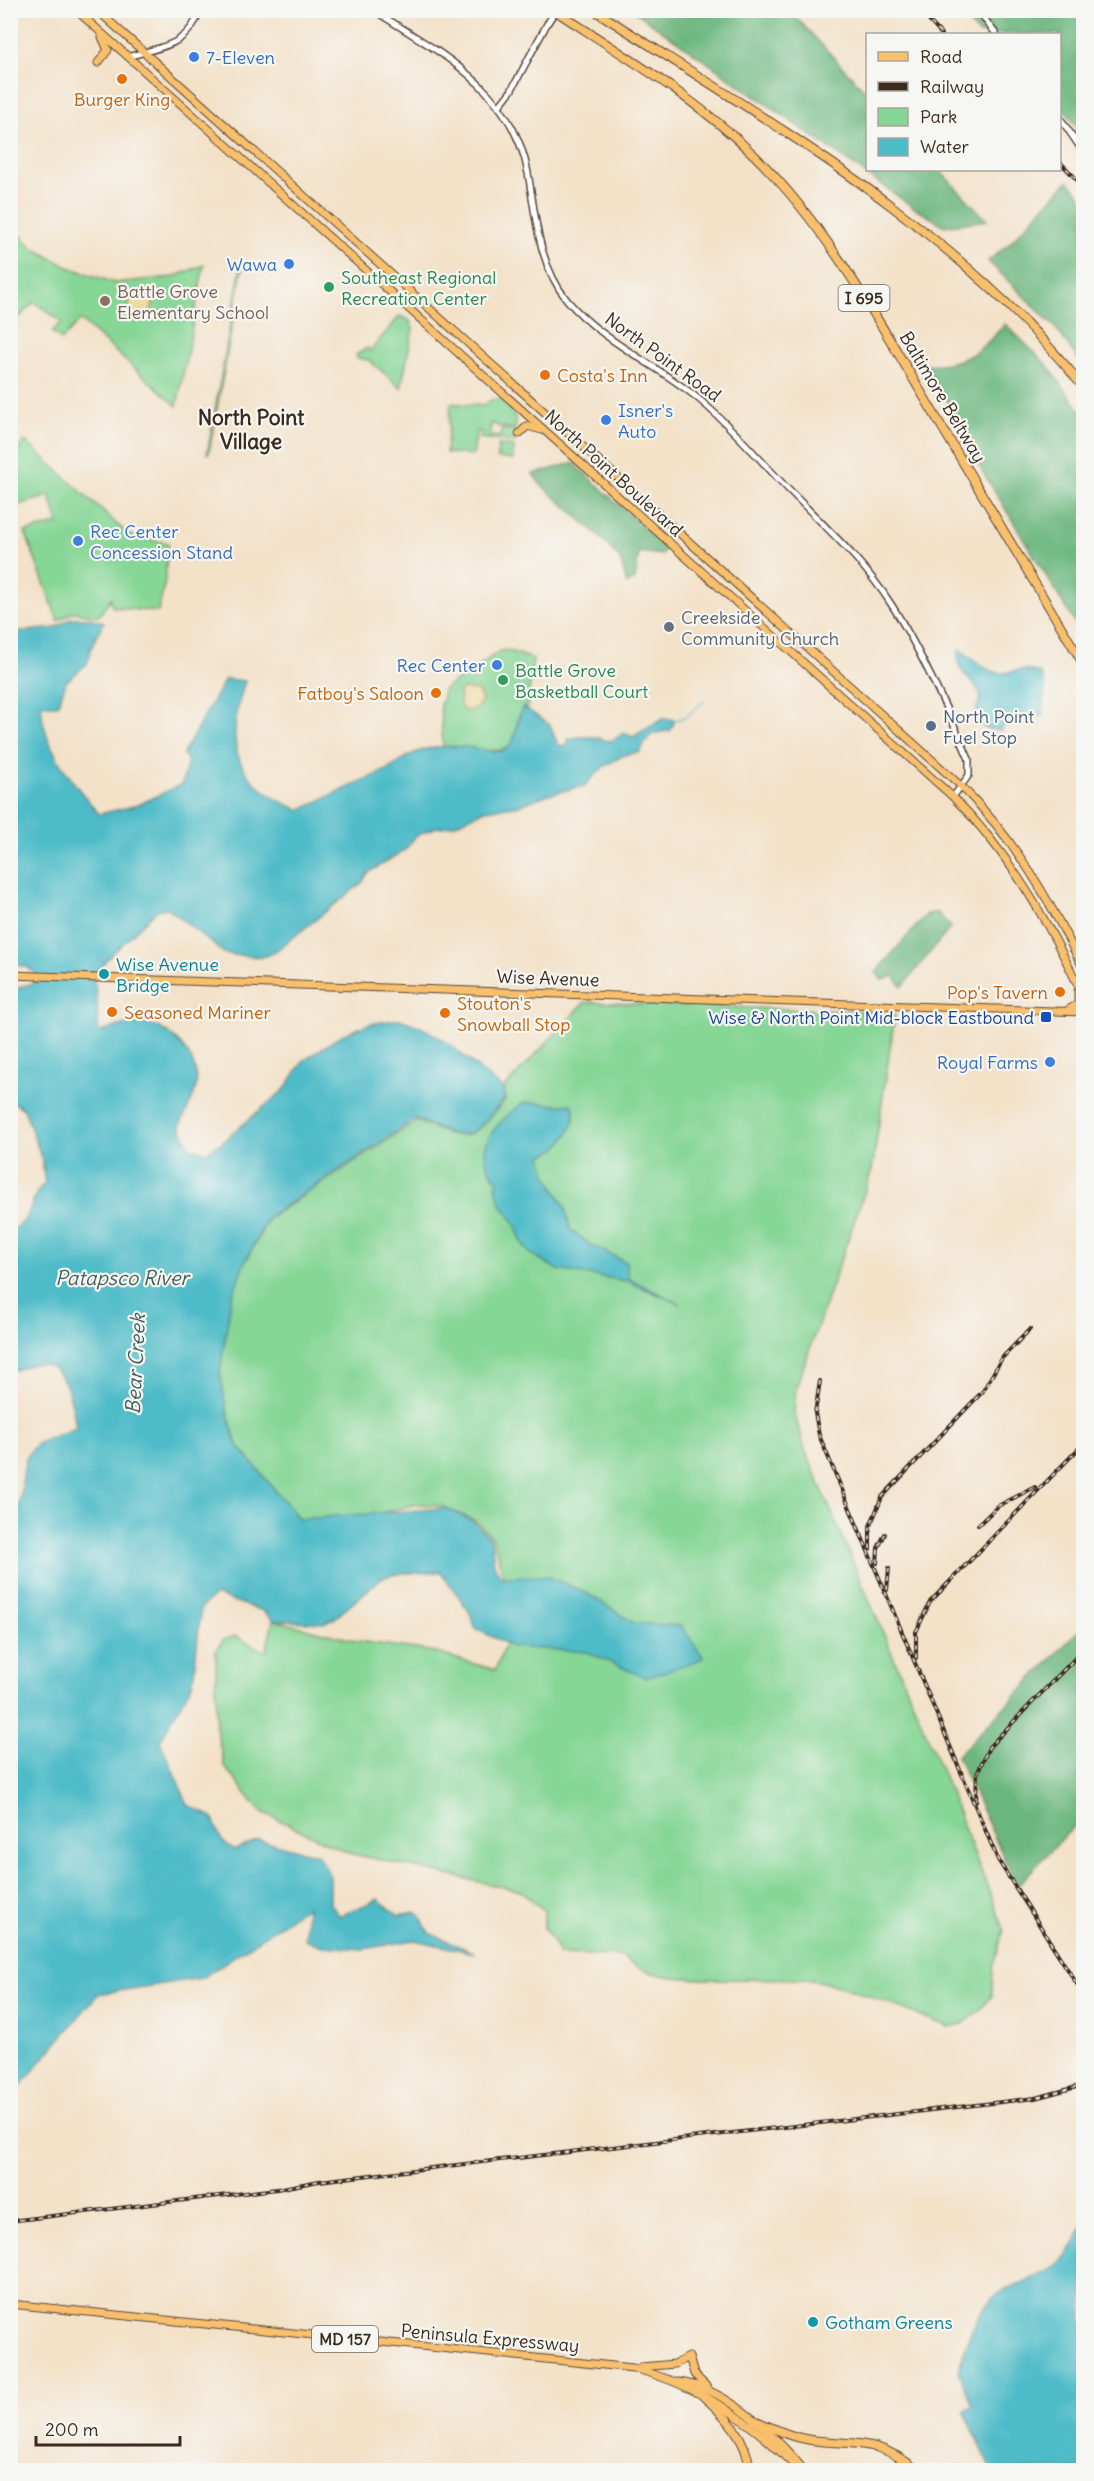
<svg xmlns="http://www.w3.org/2000/svg" width="1094" height="2481" font-family="Delius,sans-serif">
<rect width="100%" height="100%" fill="#f6f6f2"/>
<filter id="ink" filterUnits="userSpaceOnUse"><feTurbulence type="fractalNoise" baseFrequency=".0167" numOctaves="2"/><feDisplacementMap in="SourceGraphic" scale="12" xChannelSelector="R" yChannelSelector="G"/><feConvolveMatrix kernelMatrix="1 2 1 2 8 2 1 2 1" color-interpolation-filters="sRGB"/></filter>
<filter id="wash" filterUnits="userSpaceOnUse"><feTurbulence type="fractalNoise" baseFrequency=".008" numOctaves="4" result="noise"/><feDisplacementMap in="SourceGraphic" scale="24" xChannelSelector="R" yChannelSelector="G"/><feGaussianBlur stdDeviation="1.35" result="paint"/><feColorMatrix in="noise" values="0 0 0 0 0 0 0 0 0 0 0 0 0 0 0 0 0 1.4 0 .05"/><feComposite in="paint" operator="in"/></filter>
<g filter="url(#wash)">
<rect width="100%" height="100%" fill="#f3e1c8"/>
<g fill="#86d696" stroke="#60805a" stroke-width="1.5">
<polygon points="11,225 33,248 68,267 115,283 173,277 204,265 177,406 80,320 62,340 52,332 62,322 34,302 11,325"/>
<polygon points="243,265 209,453 207,454 241,266"/>
<polygon points="400,316 410,321 413,329 401,388 369,360 357,358 356,355 367,348 370,351"/>
<polygon points="499,399 514,412 516,428 500,427 491,423 490,436 499,437 502,429 515,430 515,442 480,438 481,432 477,431 473,455 446,453 451,403 483,406 491,400"/>
<polygon points="25,441 130,536 168,543 165,582 158,612 112,607 111,598 99,616 73,612 58,621 25,532 58,524 50,496 14,506 11,493 11,457"/>
<polygon points="498,445 514,447 513,460 497,458"/>
<path d="M507,650L533,659L527,709L523,707C515,719 518,733 512,744C505,757 457,747 443,746L440,704L443,700V690L500,651Z"/>
<path d="M585,1002L880,1012L895,1015L872,1170L796,1388L794,1412L805,1450L934,1752L1004,1929L993,1968L992,1996L979,2011L963,2024L949,2027C909,2012 859,1989 818,1981C769,1972 655,1994 622,1956L560,1954L544,1927V1910L521,1891L348,1853L260,1811L224,1766L216,1727V1651L223,1640L235,1636L266,1652L273,1620L357,1641L430,1651L495,1670L505,1645L518,1583L503,1575L493,1538L477,1522L442,1506L418,1504L373,1515L299,1519L236,1443L225,1403L220,1372L231,1299L243,1266L269,1218L417,1121C470,1145 470,1141 506,1099L504,1088Z"/>
</g>
<g fill="#6cb77f" stroke="#54704e" stroke-width="1.5">
<polygon points="634,11 790,11 867,93 868,170 939,170 987,220 945,226 916,209"/>
<polygon points="957,11 1083,11 1083,136 1060,104 1060,34 979,34"/>
<polygon points="1068,181 1083,198 1083,366 1055,327 988,261 1009,244"/>
<path d="M1005,324L1046,364L1083,414V636L959,433L950,405L923,365C964,365 979,354 1005,324Z"/>
<polygon points="573,463 666,548 662,555 639,552 635,580 627,584 620,559 597,534 540,484 533,474"/>
<polygon points="937,912 951,927 902,987 894,976 882,980 876,972 880,967 927,914"/>
<polygon points="1083,1626 1083,1817 1017,1886 957,1756"/>
</g>
<g fill="#eeda9e" stroke="#94825e" stroke-width="1.5">
<polygon points="131,291 151,296 153,305 150,312 138,317 128,312"/>
<polygon points="463,689 478,691 482,700 477,708 466,711 461,708 459,692"/>
</g>
<g fill="#4ebbc8" stroke="#447273" stroke-width="1.5">
<path d="M71,618H89L104,622L93,643L87,664L66,682L58,705H41C43,749 72,781 99,814L138,805L182,784L188,761L183,754L225,679L245,681C232,721 225,764 266,792C276,800 288,805 299,810L389,769C392,765 396,765 400,762C420,745 447,744 474,748C484,750 497,754 506,749C518,743 516,718 523,707L550,725L558,745L566,747L569,738C577,738 588,736 595,737C609,741 610,744 623,733L633,737L664,718L675,720L670,731C651,732 648,735 640,752L624,755L603,767L584,786L546,795L521,805L485,810L453,825L434,828L416,836L405,850L368,873L362,883L273,953L262,957L225,954L168,908L157,910L106,960L93,978C99,994 96,1014 99,1032C111,1030 124,1023 136,1022C165,1021 202,1057 196,1087C193,1100 185,1114 180,1126L190,1148L207,1152L221,1143L285,1089L303,1061L342,1035L369,1024L400,1019L421,1027L448,1043L503,1089L504,1099C468,1142 468,1143 416,1119L268,1217L243,1266L231,1299L220,1372L225,1403L236,1443L299,1519L446,1508L473,1521L491,1539L494,1564L501,1577L548,1576L590,1595L634,1623L681,1626L704,1658L646,1678L587,1652L513,1647L476,1629L469,1611L441,1572L403,1573L383,1577L335,1618L323,1623L273,1620L263,1611L215,1595L201,1608L193,1682L160,1741L188,1805L212,1817L222,1841L235,1850L258,1840L319,1855L330,1877V1904L340,1916L378,1899L398,1915L415,1912L420,1915L429,1933L475,1953L414,1940L364,1949L322,1946L305,1939L307,1907L202,1978L98,1994L11,2097L10,1682C18,1672 17,1655 10,1644L11,1516C31,1499 13,1462 37,1444C48,1437 64,1433 76,1428C72,1402 67,1361 34,1364C26,1365 17,1370 11,1372V1230C34,1222 28,1196 45,1183L41,1156L24,1109L11,1101V993L21,986L33,984L35,974L27,967L11,964V640L19,632L55,628Z"/>
<path d="M960,649C968,655 983,670 995,672C1013,677 1015,663 1041,674L1045,684L1043,715L1037,717C1017,708 1014,718 1000,730C989,731 978,727 975,715L981,695C972,677 952,673 960,649Z"/>
<path d="M523,1103C539,1100 555,1108 571,1104L574,1107V1121L567,1136L556,1149L542,1156L547,1176L565,1206L570,1229L589,1244L626,1262L628,1278L680,1304L627,1281L558,1270L531,1254L523,1245L514,1222L501,1205L496,1188L498,1181C468,1148 496,1124 523,1103Z"/>
<path d="M1083,2225V2470H992L964,2411L973,2405L958,2371C966,2347 973,2317 992,2299C1011,2282 1039,2281 1058,2264C1070,2254 1077,2239 1083,2225Z"/>
</g>
<g fill="none" stroke-linecap="round" stroke-linejoin="round">
<polyline stroke="#4ebbc8" stroke-width="1.5" points="675,720 686,717 704,701"/>
</g>
</g>
<g filter="url(#ink)">
<g fill="none" stroke-linecap="round" stroke-linejoin="round">
<defs>
<g id="minor">
<path d="M373,10C439,52 513,89 528,173C536,217 538,264 567,300C603,343 659,365 701,401C732,427 757,457 785,486C821,523 863,560 891,604C919,647 948,711 969,759V775L953,797"/>
<polyline points="980,13 996,34"/>
<path d="M128,57C165,45 185,48 201,10"/>
<polyline points="500,105 511,91 547,24"/>
<polyline points="1060,118 1084,153"/>
</g>
<g id="major">
<path d="M76,10L953,797C1011,855 1049,923 1084,998"/>
<path d="M97,10L961,786C1016,840 1050,901 1084,970"/>
<polyline points="98,63 108,50 102,37"/>
<polyline points="519,434 527,426 542,430"/>
<polyline points="10,975 1084,1012"/>
<polyline points="1068,1010 1078,1004 1078,991"/>
<path d="M10,2304L633,2368C697,2385 753,2421 798,2470"/>
<polyline points="641,2367 675,2364 689,2357 694,2374 708,2388"/>
<path d="M678,2382C724,2386 776,2436 804,2470"/>
</g>
<g id="highway">
<path d="M554,10C623,55 696,98 755,156C826,226 873,312 924,397C977,486 1030,576 1084,665"/>
<path d="M594,10C768,122 953,224 1084,388"/>
<path d="M703,2396C727,2417 746,2437 750,2470"/>
<path d="M754,2420C772,2428 791,2437 811,2440C857,2446 876,2437 917,2470"/>
</g>
</defs>
<use href="#minor" stroke="#574538" stroke-width="8"/>
<use href="#major" stroke="#574538" stroke-width="9"/>
<use href="#highway" stroke="#574538" stroke-width="10"/>
<use href="#minor" stroke="#fff" stroke-width="5"/>
<use href="#major" stroke="#f8bf6c" stroke-width="7"/>
<use href="#highway" stroke="#f8bf6c" stroke-width="8"/>
<defs>
<g id="rail">
<polyline points="919,10 941,34"/>
<polyline points="1060,162 1084,187"/>
<polyline points="820,1381 815,1413 819,1435 998,1860 1084,1995"/>
<polyline points="978,1525 998,1506 1035,1487"/>
<polyline points="870,1549 870,1526 882,1497 983,1391 1002,1358 1030,1329"/>
<polyline points="877,1563 878,1548 885,1534"/>
<polyline points="887,1590 889,1568"/>
<polyline points="916,1658 916,1632 930,1602 1084,1443"/>
<polyline points="976,1801 977,1774 989,1747 1084,1649"/>
<polyline points="10,2221 277,2189 319,2181 1035,2098 1084,2085"/>
</g>
</defs>
<use href="#rail" stroke="#3b2a1e" stroke-width="4"/>
<use href="#rail" stroke="#f6f6f2" stroke-width="1.5" stroke-dasharray="4.5" stroke-linecap="butt"/>
<defs>
<polyline id="minor-bridge" points="547,24 556,10"/>
</defs>
<use href="#minor-bridge" stroke="#574538" stroke-width="8" stroke-linecap="butt"/>
<use href="#minor-bridge" stroke="#fff" stroke-width="5"/>
</g>
</g>
<g fill="#3f7fe0" stroke="#f6f6f2" stroke-width="2">
<circle cx="194" cy="57" r="6"/>
<circle cx="289" cy="264" r="6"/>
<circle cx="606" cy="420" r="6"/>
<circle cx="78" cy="541" r="6"/>
<circle cx="497" cy="665" r="6"/>
<circle cx="1050" cy="1062" r="6"/>
</g>
<g fill="#e8710a" stroke="#f6f6f2" stroke-width="2">
<circle cx="122" cy="79" r="6"/>
<circle cx="545" cy="375" r="6"/>
<circle cx="436" cy="693" r="6"/>
<circle cx="1060" cy="992" r="6"/>
<circle cx="112" cy="1012" r="6"/>
<circle cx="445" cy="1013" r="6"/>
</g>
<g fill="#2e9e5b" stroke="#f6f6f2" stroke-width="2">
<circle cx="329" cy="287" r="6"/>
<circle cx="503" cy="680" r="6"/>
</g>
<circle fill="#8d6e63" stroke="#f6f6f2" stroke-width="2" cx="105" cy="301" r="6"/>
<circle fill="#6b7280" stroke="#f6f6f2" stroke-width="2" cx="669" cy="627" r="6"/>
<circle fill="#5c6f8a" stroke="#f6f6f2" stroke-width="2" cx="931" cy="726" r="6"/>
<g fill="#0f9aa8" stroke="#f6f6f2" stroke-width="2">
<circle cx="104" cy="974" r="6"/>
<circle cx="813" cy="2322" r="6"/>
</g>
<rect fill="#1a4fb4" stroke="#f6f6f2" stroke-width="2" x="1040" y="1011" width="12" height="12" rx="3"/>
<g text-anchor="middle" dominant-baseline="central" stroke-width="4.5" stroke-linejoin="round" paint-order="stroke">
<g fill="#f6f6f2" stroke="#73675e" stroke-width="1.5">
<rect x="838.5" y="285" width="51" height="26" rx="4.5"/>
<rect x="312" y="2326" width="66" height="26" rx="4.5"/>
</g>
<g font-size="16" font-weight="bold" fill="#3b2a1e">
<text x="864" y="298">I 695</text>
<text x="345" y="2339">MD 157</text>
</g>
<g font-size="18" fill="#366cbe" stroke="#f6f6f2" text-anchor="start">
<text x="206" y="57">7-Eleven</text>
<text x="277" y="264" text-anchor="end">Wawa</text>
<text x="618" y="410">Isner's<tspan x="618" dy="21">Auto</tspan></text>
<text x="90" y="531">Rec Center<tspan x="90" dy="21">Concession Stand</tspan></text>
<text x="485" y="665" text-anchor="end">Rec Center</text>
<text x="1038" y="1062" text-anchor="end">Royal Farms</text>
</g>
<g font-size="18" fill="#c56008" stroke="#f6f6f2" text-anchor="start">
<text x="122" y="99" text-anchor="middle">Burger King</text>
<text x="557" y="375">Costa's Inn</text>
<text x="424" y="693" text-anchor="end">Fatboy's Saloon</text>
<text x="1048" y="992" text-anchor="end">Pop's Tavern</text>
<text x="457" y="1003">Stouton's<tspan x="457" dy="21">Snowball Stop</tspan></text>
<text x="124" y="1012">Seasoned Mariner</text>
</g>
<g font-size="18" fill="#27864d" stroke="#f6f6f2" text-anchor="start">
<text x="341" y="277">Southeast Regional<tspan x="341" dy="21">Recreation Center</tspan></text>
<text x="515" y="670">Battle Grove<tspan x="515" dy="21">Basketball Court</tspan></text>
</g>
<g font-size="18" fill="#785e54" stroke="#f6f6f2" text-anchor="start">
<text x="117" y="291">Battle Grove<tspan x="117" dy="21">Elementary School</tspan></text>
</g>
<g font-size="18" fill="#3b2a1e" stroke="#f6f6f2">
<text transform="translate(663 357) rotate(36)">North Point Road</text>
<text transform="translate(943 397) rotate(59)">Baltimore Beltway</text>
<text transform="translate(614 473) rotate(42)">North Point Boulevard</text>
<text transform="translate(548 978) rotate(2)">Wise Avenue</text>
<text transform="translate(490 2338) rotate(5)">Peninsula Expressway</text>
</g>
<g font-size="18" fill="#5b616d" stroke="#f6f6f2" text-anchor="start">
<text x="681" y="617">Creekside<tspan x="681" dy="21">Community Church</tspan></text>
</g>
<g font-size="18" fill="#4e5e75" stroke="#f6f6f2" text-anchor="start">
<text x="943" y="716">North Point<tspan x="943" dy="21">Fuel Stop</tspan></text>
</g>
<g font-size="18" fill="#0d838f" stroke="#f6f6f2" text-anchor="start">
<text x="116" y="964">Wise Avenue<tspan x="116" dy="21">Bridge</tspan></text>
<text x="825" y="2322">Gotham Greens</text>
</g>
<g font-size="18" fill="#164399" stroke="#f6f6f2" text-anchor="end">
<text x="1034" y="1017">Wise &amp; North Point Mid-block Eastbound</text>
</g>
<g font-size="20" font-style="italic" fill="#425d5a" stroke="#f6f6f2">
<text x="122" y="1277">Patapsco River</text>
<text transform="translate(135 1364) rotate(-87)">Bear Creek</text>
</g>
<g font-size="21" font-weight="bold" fill="#3b2a1e" stroke="#f6f6f2">
<text x="251" y="417">North Point<tspan x="251" dy="24">Village</tspan></text>
</g>
</g>
<rect width="1094" height="2481" fill="none" stroke="#f6f6f2" stroke-width="36"/>
<rect x="866" y="33" width="195" height="138" fill="#f6f6f2" stroke="#aba49d" stroke-width="1.5"/>
<rect x="878" y="52" width="30" height="9" fill="#f8bf6c" stroke="#aba49d" stroke-width="1.5"/>
<text x="920" y="63" font-size="18" fill="#3b2a1e">Road</text>
<rect x="878" y="82" width="30" height="9" fill="#3b2a1e" stroke="#aba49d" stroke-width="1.5"/>
<text x="920" y="93" font-size="18" fill="#3b2a1e">Railway</text>
<rect x="878" y="108" width="30" height="18" fill="#86d696" stroke="#aba49d" stroke-width="1.5"/>
<text x="920" y="123" font-size="18" fill="#3b2a1e">Park</text>
<rect x="878" y="138" width="30" height="18" fill="#4ebbc8" stroke="#aba49d" stroke-width="1.5"/>
<text x="920" y="153" font-size="18" fill="#3b2a1e">Water</text>
<path d="M36 2436v9h144v-9" fill="none" stroke="#3b2a1e" stroke-width="3"/>
<text x="45" y="2436" font-size="18" fill="#3b2a1e" stroke="#f6f6f2" stroke-width="4.5" paint-order="stroke">200 m</text>
</svg>
